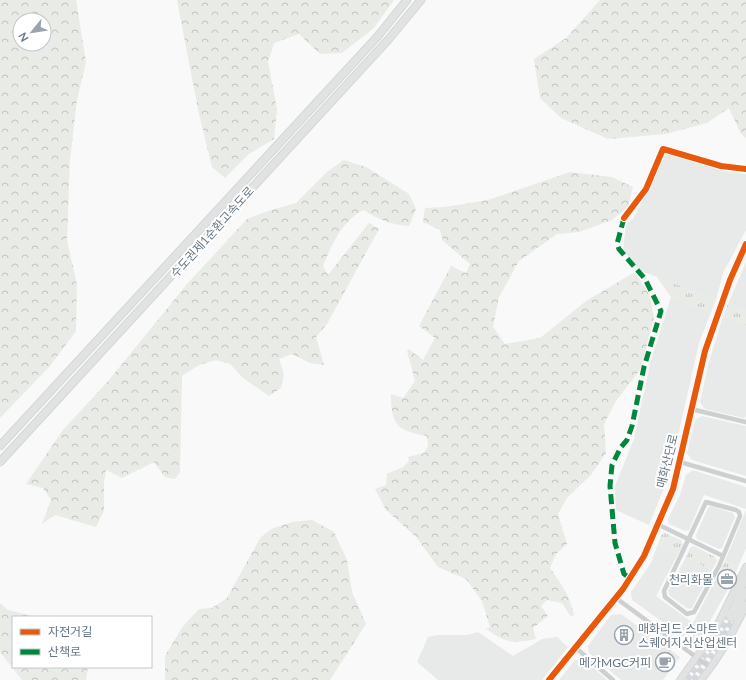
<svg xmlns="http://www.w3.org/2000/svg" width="746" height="680" font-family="Lato,'Noto Sans KR',sans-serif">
<defs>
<pattern id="forest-crowns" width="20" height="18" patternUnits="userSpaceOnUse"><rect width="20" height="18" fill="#e8ebe6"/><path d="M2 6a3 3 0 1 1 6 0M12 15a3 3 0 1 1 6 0" fill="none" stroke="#c0c3c0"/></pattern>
<pattern id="park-tufts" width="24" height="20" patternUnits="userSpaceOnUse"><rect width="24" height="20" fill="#e8ebe6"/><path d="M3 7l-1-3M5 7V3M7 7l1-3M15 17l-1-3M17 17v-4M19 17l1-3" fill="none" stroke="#c0c3c0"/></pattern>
</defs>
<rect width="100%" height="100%" fill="#f9f9f9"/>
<g fill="#e8e9e9">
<polygon points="666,153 723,171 746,174 746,230 723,273 716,300 639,270 623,250 626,224 633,219"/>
<polygon points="746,262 746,311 728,304"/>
<polygon points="671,297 711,312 699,343 669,476 649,525 616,510 615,486 634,439 650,364"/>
<polygon points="723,316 746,325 746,416 744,418 705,409 700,402 708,365"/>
<polygon points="702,416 746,426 746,476 692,460 687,453 695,420"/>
<polygon points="693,470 746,487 746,509 704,495 689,530 685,531 669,524 668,519 680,495 686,475"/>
<polygon points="711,506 733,513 735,517 722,548 719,549 697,539 696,535 708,508"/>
<polygon points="746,510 746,548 738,567 725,561"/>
<polygon points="658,544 678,554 656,596 693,623 719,573 733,580 699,641 690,642 632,600 631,592 651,563"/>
<polygon points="686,557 712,570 692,608 688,609 669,595 668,591"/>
<polygon points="621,614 680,657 663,680 621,680 589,653 588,646 611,615"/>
<polygon points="478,632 513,656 542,639 557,637 568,647 542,680 438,680 417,662 428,637 437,635 467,635"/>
<polygon points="575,660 584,660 607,680 559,680"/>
</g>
<g fill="url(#forest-crowns)" fill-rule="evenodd">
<path d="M0,0H76L86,62L77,100L70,160L67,240L77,285L76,331L50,366L0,418ZM20,20H44V44H20Z"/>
<polygon points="177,0 394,0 374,28 342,53 320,54 299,34 274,43 268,62 277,109 274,139 249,154 225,178 212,167 199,114"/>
<polygon points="600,0 746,0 746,138 741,134 729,108 707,123 666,134 608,139 561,118 540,98 534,59 566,38"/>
<path d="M344,160L366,167L409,194L416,209L409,226C391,225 378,219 363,210C341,222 332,244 323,266L328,275L369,223L379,229L327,324L316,337L324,365L310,363L292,354L279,359L284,374L281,388L269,396L243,378L230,364L216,360L199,365L182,376L180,472L175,479L165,477L154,462L122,478L106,470L104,482V511L96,527L55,515L42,524L51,500L43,488L26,484L63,430L109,380L187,284L247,219L265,212L296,203L328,171Z"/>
<path d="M570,172L612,177L633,187L628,207L612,220L579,232L557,234L519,261L499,297L493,327L505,344L540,338L586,301L635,272L650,296L654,318L640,370L616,401L604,424L606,453L591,475L567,498L558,514L567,544L556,554L550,568C561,584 570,595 574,615L571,617L562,603L547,600L541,606L548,616L533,628L536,639C511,644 507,643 486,629L490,627L482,601L466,579L438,567L416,537L386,510L375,489L386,485L387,474L403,467L409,461L408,457L424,453L428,446L427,436C398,431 391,426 391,394L403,398L415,381L407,351L409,349L423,360L435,338L419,326L451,266L466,273L470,264L443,241L440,230L423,222L425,208L445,207L488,200Z"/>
<polygon points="312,520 334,532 347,560 352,592 366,624 330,680 165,680 165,656 183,626 199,609 212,608 227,598 260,538 271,529 292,522"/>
<polygon points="0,603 8,610 36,617 13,617 13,667 88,667 86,680 22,680 0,652"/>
</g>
<g fill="url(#park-tufts)">
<polygon points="656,276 716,300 711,312 671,297"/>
<polygon points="728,304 746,311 746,325 723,316"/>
<polygon points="665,533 681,540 683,545 678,554 658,544 661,535"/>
<polygon points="694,546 715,557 717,561 712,570 686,557 690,548"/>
<polygon points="725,561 738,567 733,580 719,573"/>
</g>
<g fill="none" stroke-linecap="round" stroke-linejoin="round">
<g stroke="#d4d8dc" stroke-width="6" stroke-dasharray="6 3" stroke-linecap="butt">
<polyline points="687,680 717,638 731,612"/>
<polyline points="693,680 716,649 736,614"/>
</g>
<defs>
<g id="major">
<polyline points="726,611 731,618 740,617"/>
<polyline points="732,611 746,578"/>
<polyline points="736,614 746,591"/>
<polyline points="680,680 713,634 746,567"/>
<path d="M701,680C720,657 734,631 746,605"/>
</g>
<g id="highway">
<polyline points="0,446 378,36 407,0"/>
<polyline points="0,462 388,40 421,0"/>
</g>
</defs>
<use href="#major" stroke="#d5d6d7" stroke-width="8"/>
<use href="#highway" stroke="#d5d6d6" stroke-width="9"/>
<g stroke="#cecfd0" stroke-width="4.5">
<polyline points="624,218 646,189 663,149 721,166 746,169"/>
<polyline points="691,409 746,422"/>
<polyline points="680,462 746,481"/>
<polygon points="706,502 736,510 739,512 740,516 719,566 694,612 687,614 665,597 664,591"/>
<polyline points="657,524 723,556"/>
<polyline points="616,598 711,668"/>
<polyline points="576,648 613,680"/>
<polyline points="549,680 623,589 644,556 673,489 705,351 730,280 746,244"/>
</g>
<use href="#major" stroke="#e1e2e2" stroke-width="6"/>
<use href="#highway" stroke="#e1e2e2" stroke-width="7"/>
<polyline stroke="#00873e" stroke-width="5" stroke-dasharray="10 5" stroke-linecap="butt" points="624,218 617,244 619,249 645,279 661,311 644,367 632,426 627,440 621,447 612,465 610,486 615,543 624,574 630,578"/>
<defs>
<g id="cycleway">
<polyline points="624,218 646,189 663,149 721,166 746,169"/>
<polyline points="549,680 623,589 644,556 673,489 705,351 730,280 746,244"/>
</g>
</defs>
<use href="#cycleway" stroke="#fff" stroke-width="8"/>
<use href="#cycleway" stroke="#e8590c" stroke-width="6"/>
</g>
<defs>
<symbol id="office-ring" viewBox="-11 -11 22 22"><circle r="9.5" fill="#fff" stroke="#99a4ac" stroke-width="1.5"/><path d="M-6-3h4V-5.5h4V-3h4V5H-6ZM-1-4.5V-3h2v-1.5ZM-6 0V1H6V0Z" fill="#99a4ac"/></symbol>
<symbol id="building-ring" viewBox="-11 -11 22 22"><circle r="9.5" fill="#fff" stroke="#99a4ac" stroke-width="1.5"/><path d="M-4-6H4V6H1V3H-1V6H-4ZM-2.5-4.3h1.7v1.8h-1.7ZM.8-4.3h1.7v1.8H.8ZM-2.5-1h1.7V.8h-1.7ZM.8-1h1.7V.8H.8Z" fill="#99a4ac"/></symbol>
<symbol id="cafe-ring" viewBox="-11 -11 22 22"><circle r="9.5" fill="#fff" stroke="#99a4ac" stroke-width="1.5"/><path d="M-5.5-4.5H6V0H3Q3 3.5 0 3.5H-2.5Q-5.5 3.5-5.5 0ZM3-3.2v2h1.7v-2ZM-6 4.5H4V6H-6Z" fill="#99a4ac"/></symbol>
</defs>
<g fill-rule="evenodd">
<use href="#office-ring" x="716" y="568" width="22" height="22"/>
<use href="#building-ring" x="613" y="624" width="22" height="22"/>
<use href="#cafe-ring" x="654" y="651" width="22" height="22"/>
</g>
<g text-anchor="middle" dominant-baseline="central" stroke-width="4" stroke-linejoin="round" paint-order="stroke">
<g font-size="12" fill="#657683" stroke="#fff">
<text transform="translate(212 232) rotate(-48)">수도권제1순환고속도로</text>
<text transform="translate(667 461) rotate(-76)">매화산단로</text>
</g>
<g font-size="12" fill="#657683" stroke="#fff" text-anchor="end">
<text x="713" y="579">천리화물</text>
<text x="638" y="628" text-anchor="start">매화리드 스마트<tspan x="638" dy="14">스퀘어지식산업센터</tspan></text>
<text x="651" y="662">메가MGC커피</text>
</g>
</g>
<rect x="12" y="616" width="140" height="52" fill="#ffffff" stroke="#c1c8cd"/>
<rect x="20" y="629" width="20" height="6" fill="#e8590c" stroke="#c1c8cd"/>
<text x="48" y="636" font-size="12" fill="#657683">자전거길</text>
<rect x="20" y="649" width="20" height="6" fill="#00873e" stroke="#c1c8cd"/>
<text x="48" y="656" font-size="12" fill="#657683">산책로</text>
<g transform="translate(32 32) rotate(240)"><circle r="19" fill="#ffffff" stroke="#c1c8cd"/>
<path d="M0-3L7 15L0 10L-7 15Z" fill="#99a4ac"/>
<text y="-6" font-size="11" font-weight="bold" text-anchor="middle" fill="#657683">N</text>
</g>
</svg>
